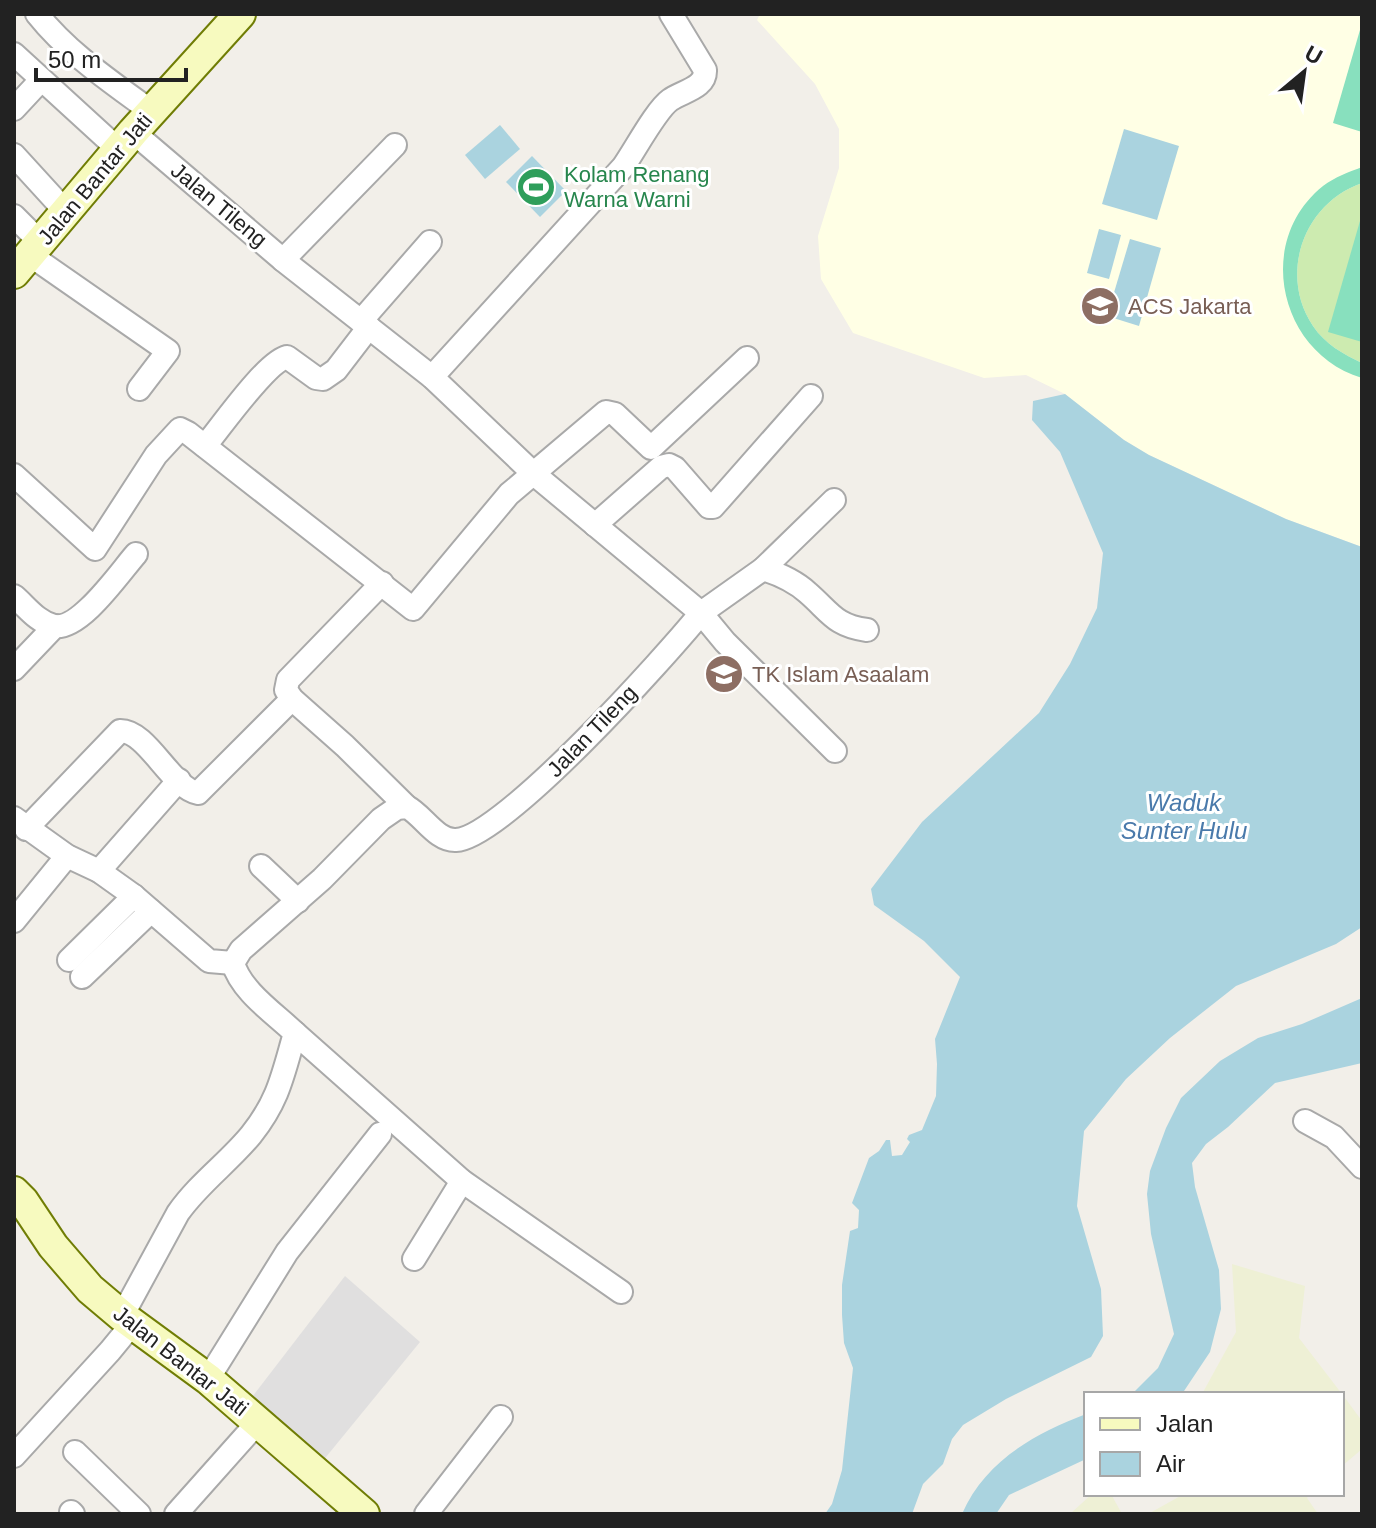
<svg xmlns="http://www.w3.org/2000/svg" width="1376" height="1528" font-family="Helvetica,sans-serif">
<rect width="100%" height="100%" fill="#f2efe9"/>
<polygon fill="#e0dfdf" points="345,1276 420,1342 317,1468 246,1405"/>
<polygon fill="#ffffe5" points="760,14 1362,14 1362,547 1286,519 1149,455 1124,440 1065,394 1026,375 984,378 853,333 821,279 818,236 839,168 839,129 815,84 757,20"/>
<g fill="#eef0d5">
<polygon points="1232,1264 1305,1286 1299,1338 1342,1394 1202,1394 1236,1332"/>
<polygon points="1342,1394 1362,1421 1362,1449 1342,1466"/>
<polygon points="1092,1494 1111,1494 1122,1514 1070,1514"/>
<polygon points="1184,1494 1310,1494 1307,1498 1318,1514 1148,1514"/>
</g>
<path fill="#cdebb0" d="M1362,183V363C1343,354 1325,344 1313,326C1278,274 1304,203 1362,183Z"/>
<g fill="#88e0be">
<polygon points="1362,23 1362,132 1333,123"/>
<path d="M1362,167V183C1304,203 1278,274 1313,326C1325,344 1343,354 1362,363V378C1279,353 1254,241 1323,186C1335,177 1349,172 1362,167Z"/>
<polygon points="1362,214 1362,342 1328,332"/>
</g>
<g fill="#aad3df">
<polygon points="500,125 520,149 485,179 465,155"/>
<polygon points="1124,129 1179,146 1157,220 1102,204"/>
<polygon points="532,156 566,191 540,217 506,182"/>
<polygon points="1099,229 1121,235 1109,279 1087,273"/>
<polygon points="1130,239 1161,248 1139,326 1107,316"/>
<polygon points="1065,394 1124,440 1149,455 1286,519 1362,547 1362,927 1336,944 1236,986 1170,1038 1126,1079 1084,1131 1077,1206 1101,1289 1103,1336 1091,1357 1006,1399 963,1425 952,1439 943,1464 923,1484 912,1514 825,1514 832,1504 842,1470 853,1368 844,1343 842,1315 842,1285 850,1231 858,1228 859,1210 852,1203 869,1158 879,1151 886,1140 890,1140 892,1156 902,1155 910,1142 907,1139 909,1135 922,1130 936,1096 937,1064 935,1039 960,977 924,941 874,905 871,889 922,822 1039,713 1070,664 1097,608 1103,553 1060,452 1032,420 1033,401"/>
<polygon points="1362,998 1362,1063 1275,1083 1228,1127 1206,1144 1192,1163 1195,1187 1219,1270 1221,1309 1210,1352 1182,1394 1132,1394 1158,1368 1174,1334 1151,1234 1147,1194 1150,1171 1166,1128 1181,1098 1220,1061 1258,1038 1302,1024"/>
<path d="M1086,1414V1459L1009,1495L996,1514H962C985,1461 1034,1434 1086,1414Z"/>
</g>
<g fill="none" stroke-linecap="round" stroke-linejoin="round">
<defs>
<g id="street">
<path d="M37,14C69,54 110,81 152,112"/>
<polyline points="14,54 119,150"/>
<polyline points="14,109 41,80"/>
<polyline points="14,155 67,213"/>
<polyline points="14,216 41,243"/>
<polyline points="30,255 168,351 139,389"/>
<polyline points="283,260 395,145"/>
<polyline points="361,321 430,242"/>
<path d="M432,377L623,167C635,150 656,110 670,100C683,91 706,88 705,70L671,14"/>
<path d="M205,446C221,427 266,362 287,357L316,378L323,379L336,370L369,327"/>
<polyline points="14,475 95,549 156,455 180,429 188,433 413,609 509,494 606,412 615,414 651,448 747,358"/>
<polyline points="834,500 763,569 701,613 725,642 835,751"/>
<polyline points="595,525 661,467 669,465 675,468 709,507 713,507 811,396"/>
<path d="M763,569C779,574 796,582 808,593C830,612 835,626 867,630"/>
<polyline points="382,583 288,680 286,690 292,699 345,746 407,807"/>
<path d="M14,596C26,606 37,622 54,626C80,631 120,572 136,554"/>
<polyline points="14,669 55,626"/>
<polyline points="14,818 67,856 99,871 134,896 209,961 233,963"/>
<path d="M26,829L120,731C147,730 171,788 198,793L292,699"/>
<polyline points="261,866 298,901"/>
<polyline points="99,871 179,780"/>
<polyline points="14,921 67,856"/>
<polyline points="69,960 134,896"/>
<polyline points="82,977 151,911"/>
<polyline points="295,1033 462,1181 621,1292"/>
<polyline points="1305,1121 1334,1137 1362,1167"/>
<polyline points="414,1259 462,1181"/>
<path d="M122,1316L178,1213C199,1183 228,1163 251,1135C279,1100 283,1074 295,1033C274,1013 241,991 233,963L241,950L322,879L381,819L397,808L407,807C423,815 436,841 456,840C503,838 667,655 701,613L534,474L432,377L283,260L133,132"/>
<polyline points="208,1379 287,1252 380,1134"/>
<polyline points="75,1452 139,1514"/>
<polyline points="14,1456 110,1351 133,1323"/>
<polyline points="71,1512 73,1514"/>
<polyline points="176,1514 258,1422"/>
<polyline points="426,1514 501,1417"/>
</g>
<g id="secondary">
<polyline points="14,273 133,132 240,14"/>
<polyline points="14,1192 23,1201 53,1246 90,1289 122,1316 208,1379 364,1514"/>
</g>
</defs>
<use href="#street" stroke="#a9a9a9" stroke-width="26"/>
<use href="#secondary" stroke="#707d05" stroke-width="34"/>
<use href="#street" stroke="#fff" stroke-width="22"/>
<use href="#secondary" stroke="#f7fabf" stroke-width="30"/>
</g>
<defs>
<symbol id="stadium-disc" viewBox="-11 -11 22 22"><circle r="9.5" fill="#2e9e5b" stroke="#fff"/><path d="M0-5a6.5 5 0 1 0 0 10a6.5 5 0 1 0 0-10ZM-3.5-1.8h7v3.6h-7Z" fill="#fff"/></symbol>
<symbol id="school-disc" viewBox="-11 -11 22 22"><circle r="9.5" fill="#8d6e63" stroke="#fff"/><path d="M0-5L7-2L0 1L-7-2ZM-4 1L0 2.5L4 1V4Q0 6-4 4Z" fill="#fff"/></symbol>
</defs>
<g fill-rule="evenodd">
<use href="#stadium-disc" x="514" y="165" width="44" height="44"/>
<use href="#school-disc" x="1078" y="284" width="44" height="44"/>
<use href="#school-disc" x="702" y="652" width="44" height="44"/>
</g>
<g text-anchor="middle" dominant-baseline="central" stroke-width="6" stroke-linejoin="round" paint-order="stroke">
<g font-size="22" fill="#27864d" stroke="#fff" text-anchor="start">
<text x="564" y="174">Kolam Renang<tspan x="564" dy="25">Warna Warni</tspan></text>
</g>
<g font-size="22" fill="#222" stroke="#fff">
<text transform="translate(95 179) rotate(-50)">Jalan Bantar Jati</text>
<text transform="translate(219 205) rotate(40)">Jalan Tileng</text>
<text transform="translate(592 731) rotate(-46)">Jalan Tileng</text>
<text transform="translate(181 1361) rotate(38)">Jalan Bantar Jati</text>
</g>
<g font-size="22" fill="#785e54" stroke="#fff" text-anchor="start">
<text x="1128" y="306">ACS Jakarta</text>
<text x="752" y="674">TK Islam Asaalam</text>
</g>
<g font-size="24" font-style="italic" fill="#4a7aab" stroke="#fff">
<text x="1184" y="802">Waduk<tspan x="1184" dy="28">Sunter Hulu</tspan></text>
</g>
</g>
<rect width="1376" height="1528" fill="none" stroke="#222222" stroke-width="32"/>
<rect x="1084" y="1392" width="260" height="104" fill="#ffffff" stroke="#a7a7a7" stroke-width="2"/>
<rect x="1100" y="1418" width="40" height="12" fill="#f7fabf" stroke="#a7a7a7" stroke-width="2"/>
<text x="1156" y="1432" font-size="24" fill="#222222">Jalan</text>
<rect x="1100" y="1452" width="40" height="24" fill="#aad3df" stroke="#a7a7a7" stroke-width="2"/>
<text x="1156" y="1472" font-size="24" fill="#222222">Air</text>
<g transform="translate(1304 72) rotate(29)" stroke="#ffffff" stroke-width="6" paint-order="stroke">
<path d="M0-6L14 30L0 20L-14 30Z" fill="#222222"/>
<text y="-12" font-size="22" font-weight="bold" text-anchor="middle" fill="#222222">U</text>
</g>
<path d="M36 68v12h150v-12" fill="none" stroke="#222222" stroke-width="4"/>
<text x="48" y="68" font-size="24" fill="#222222" stroke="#ffffff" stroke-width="6" paint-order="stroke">50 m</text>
</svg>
